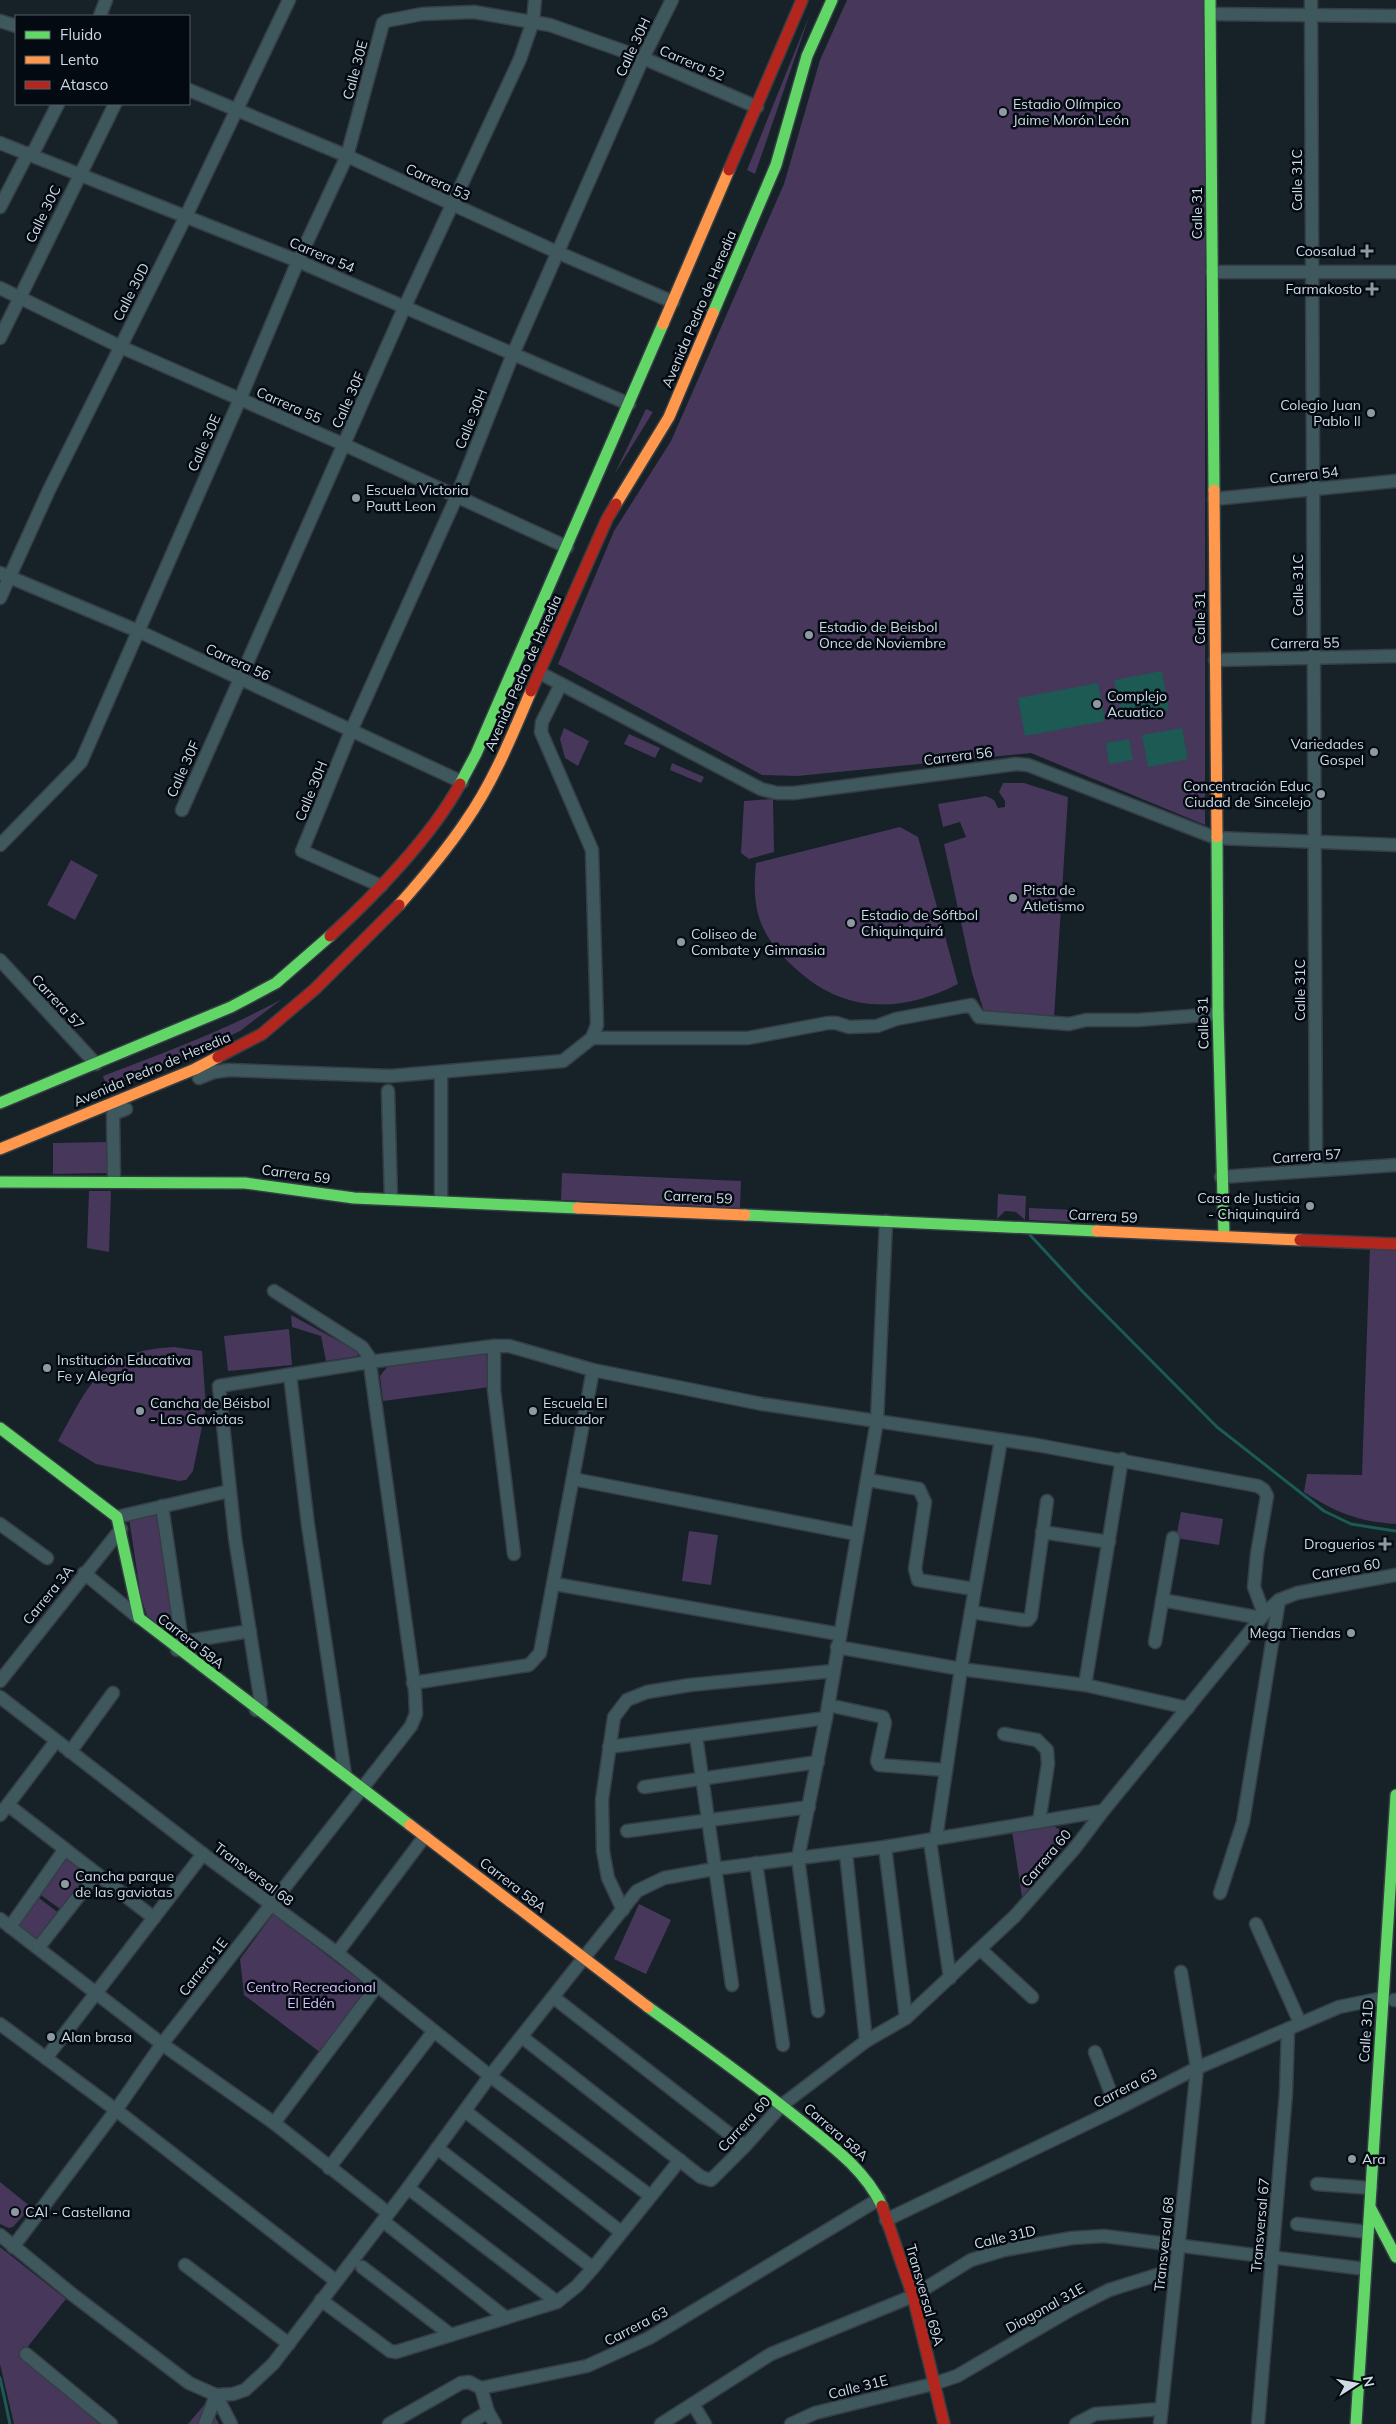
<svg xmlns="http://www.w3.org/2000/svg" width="1396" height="2424" font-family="Mulish,sans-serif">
<rect width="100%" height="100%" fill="#162128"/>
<g fill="#46375b">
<polygon points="847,0 1205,0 1205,825 1031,753 797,776 762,775 558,664 614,531 671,441 784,184 820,60"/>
<polygon points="810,14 755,174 747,170"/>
<polygon points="646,409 653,412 614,475"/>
<polygon points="564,728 589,741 578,766 565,758 560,739"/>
<polygon points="629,734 660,748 655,758 624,744"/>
<polygon points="672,763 704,777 701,783 670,770"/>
<polygon points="1003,783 1024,783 1068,797 1054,1018 984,1012 972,973 944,844 966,837 960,822 943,827 938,804 986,796 994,800 998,808 1005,807 1005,801 999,792"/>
<polygon points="773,799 774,852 749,859 741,853 744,801"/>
<path d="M900,827L918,837L958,984C901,1013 845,1014 796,969C760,936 751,912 756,863Z"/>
<polygon points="71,860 98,875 75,920 47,905"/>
<path d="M282,999L240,1031L197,1052L107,1088L103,1076C163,1053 224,1031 282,999Z"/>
<polygon points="107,1142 108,1173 53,1174 53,1143"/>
<polygon points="562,1173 741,1181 740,1208 561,1200"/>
<polygon points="89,1191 111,1191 109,1252 87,1248"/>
<polygon points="998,1194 1026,1196 1025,1220 1016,1212 1005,1211 997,1219"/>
<polygon points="1029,1208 1074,1210 1073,1222 1029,1220"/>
<path d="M1370,1246L1396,1248V1524C1359,1522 1335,1512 1304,1492L1307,1474L1362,1475Z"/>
<polygon points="291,1315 357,1351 358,1356 326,1361 321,1336 292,1327"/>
<polygon points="289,1329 292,1365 228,1371 224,1336"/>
<path d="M174,1347L202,1351L206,1407L193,1471L186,1480L179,1481L96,1464L58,1441C91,1382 100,1351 174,1347Z"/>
<polygon points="486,1353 490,1387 383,1401 380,1376 387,1367"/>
<polygon points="161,1512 179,1641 148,1618 141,1598 129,1518"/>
<polygon points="1181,1512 1223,1519 1219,1545 1176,1538"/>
<polygon points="689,1531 718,1535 711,1585 682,1581"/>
<polygon points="1052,1825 1062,1831 1064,1840 1062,1847 1022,1897 1012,1831"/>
<polygon points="65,1855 92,1875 63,1911 38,1893"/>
<polygon points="35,1895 60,1914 39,1942 14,1922"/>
<polygon points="639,1904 671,1920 646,1974 614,1959"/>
<polygon points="273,1914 370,1988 321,2053 244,1995 240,1959"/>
<polygon points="0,2182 31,2207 13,2227 9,2228 0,2224"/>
<polygon points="0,2247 66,2299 21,2355 105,2424 14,2424 0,2364"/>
<polygon points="204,2405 213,2413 219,2424 188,2424"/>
</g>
<g fill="#1c5a53">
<polygon points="1162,671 1169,710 1122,719 1114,680"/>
<polygon points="1098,683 1105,721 1025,736 1018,698"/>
<polygon points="1182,728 1188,759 1148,767 1142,735"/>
<polygon points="1129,739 1133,760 1109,764 1106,743"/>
</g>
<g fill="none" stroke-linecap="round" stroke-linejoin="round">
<g stroke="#1c5a53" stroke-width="3">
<polyline points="1030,1235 1082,1291 1217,1427 1324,1511 1351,1524 1395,1531"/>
<polyline points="0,2378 10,2424"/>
</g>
<defs>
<g id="street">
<polyline points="1311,0 1316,1170"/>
<polyline points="1210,14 1396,16"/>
<polyline points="100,16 106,0"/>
<polyline points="0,21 16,26"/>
<polyline points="189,90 347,156 559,253 673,302"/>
<polyline points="0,143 298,261 629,404"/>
<polyline points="32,155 58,104"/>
<polyline points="0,207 28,153"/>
<polyline points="1212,272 1396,272"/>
<polyline points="0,288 121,347 345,445 567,547"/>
<polyline points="0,338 115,104"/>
<polyline points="1214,499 1396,481"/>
<polyline points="0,573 138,631 462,782"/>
<polyline points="0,598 49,490 186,216 289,0"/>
<polyline points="1215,660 1396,656"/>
<polyline points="540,673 761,789 777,793 794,793 1016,764 1028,765 1216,838 1396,845"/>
<polyline points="182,810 405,306 520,59 533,21 535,0"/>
<polyline points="0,845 81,762 240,399 298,261 347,156 383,23 386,21 422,14 474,12 550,25 643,58 757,107"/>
<polyline points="381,886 302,851 351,731 456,498 513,354 643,58 672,0"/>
<polyline points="0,960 96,1064"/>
<polyline points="592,1038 748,1038 828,1023 836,1023 849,1027 877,1026 896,1019 971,1005 979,1017 1069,1024 1086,1020 1138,1020 1218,1014"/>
<polyline points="199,1078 214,1072 229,1070 391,1076 563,1061 592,1038 597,1025 592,850 541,732 542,722 561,684"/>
<polyline points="388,1091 391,1199"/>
<polyline points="1221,1177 1396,1165"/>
<polyline points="114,1181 113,1114 126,1109"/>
<polyline points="441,1201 441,1072"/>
<polyline points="494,1346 494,1390 514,1554"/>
<polyline points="290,1375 308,1525 345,1775"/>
<polyline points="573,1479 856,1534"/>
<polyline points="868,1480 919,1489 925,1502 915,1569 918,1580 974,1589"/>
<polyline points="162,1506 182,1642 177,1650"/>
<polyline points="117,1517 229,1491"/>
<polyline points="0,1524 47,1558"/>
<polyline points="1042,1532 1109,1542"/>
<polyline points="84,1573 139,1618"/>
<polyline points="555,1584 839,1634"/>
<polyline points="1162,1600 1261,1618"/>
<polyline points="971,1612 1023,1620 1028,1620 1031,1616 1047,1501"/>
<polyline points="182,1642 250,1631"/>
<polyline points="1155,1642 1173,1538"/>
<polyline points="837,1647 961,1669 1085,1685 1188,1708"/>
<polyline points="0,1681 121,1529"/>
<polyline points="413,1683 529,1665 540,1653 593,1370"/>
<polyline points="1085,1685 1122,1459"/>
<polyline points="0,1697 203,1854 337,1953 490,2076 649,2195"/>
<polyline points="828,1705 883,1717 885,1723 877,1761 879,1765 946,1770"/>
<polyline points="256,1710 261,1703 235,1538 219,1386 369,1362 494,1346 509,1346 593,1370 762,1404 1037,1445 1258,1486 1264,1490 1267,1496 1257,1554 1254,1587 1264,1614"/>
<polyline points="1004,1734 1037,1740 1047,1750 1048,1764 1039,1822"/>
<polyline points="696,1736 732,1985"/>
<polyline points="609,1747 826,1718"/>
<polyline points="70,1752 113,1693"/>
<polyline points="644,1787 818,1762"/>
<polyline points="8,1805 154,1918"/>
<polyline points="0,1815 56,1741"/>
<polyline points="627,1831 809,1807"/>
<polyline points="936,1838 961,1669 1001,1440"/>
<polyline points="930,1841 950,1978"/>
<polyline points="885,1847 906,2018"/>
<polyline points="846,1853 866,2041"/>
<polyline points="756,1863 783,2045"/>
<polyline points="1220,1893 1243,1822 1279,1600"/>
<polyline points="623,1910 608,1878 603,1851 602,1800 614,1717 627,1700 647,1692 690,1685 833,1671"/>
<polyline points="0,1919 162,2044 274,2123 388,2213"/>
<polyline points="1256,1924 1300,2023"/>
<polyline points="10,1927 65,1849"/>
<polyline points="38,1948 96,1874"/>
<polyline points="981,1950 1032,1997"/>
<polyline points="337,1953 425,1836"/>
<polyline points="553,1997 745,2146"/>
<polyline points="1394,2000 1396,2000"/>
<polyline points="818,2011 798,1858 826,1718 877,1421 886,1221"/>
<polyline points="0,2024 116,2110 336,2281"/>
<polyline points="522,2037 701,2177 711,2180 745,2146 782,2105 866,2041 906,2018 1015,1916 1075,1848 1103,1811 1264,1614 1279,1600 1297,1593 1396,1575"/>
<polyline points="1095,2052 1117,2109"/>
<polyline points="46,2058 203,1854"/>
<polyline points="465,2111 621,2232"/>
<polyline points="274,2123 377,1986"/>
<polyline points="437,2148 593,2268"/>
<polyline points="329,2168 434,2031"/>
<polyline points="1317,2184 1371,2188"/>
<polyline points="408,2188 557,2302"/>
<polyline points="886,2220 1117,2109 1197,2068 1339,2007 1383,1998"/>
<polyline points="383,2221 506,2318"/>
<polyline points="1297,2224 1368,2232"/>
<polyline points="0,2235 73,2295 189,2383 216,2395 231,2424"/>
<polyline points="13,2247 116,2110 162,2044 411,1726 416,1714 415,1691 369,1357 362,1347 274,1291"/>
<polyline points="185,2265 289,2344"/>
<polyline points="362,2267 451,2335"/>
<polyline points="321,2300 390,2351 396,2352 557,2302 577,2286 593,2268 680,2160"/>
<polyline points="26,2354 111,2424"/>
<polyline points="481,2388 488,2412 495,2424"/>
<polyline points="693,2404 705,2424"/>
<polyline points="205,2424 216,2395 233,2394 245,2390 273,2364 408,2188 490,2076 637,1891 664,1878 714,1869 885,1847 1103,1811"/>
<polyline points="389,2424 461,2383 469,2382 481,2388 587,2366 649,2338 879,2199"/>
<polyline points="468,2424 488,2412"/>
<polyline points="661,2424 771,2354 913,2296 971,2260 1004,2250 1072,2238 1104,2236 1365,2269"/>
<polyline points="791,2424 815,2413 933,2384 957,2376 1070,2310 1109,2290 1176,2269"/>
<polyline points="1076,2424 1095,2414 1161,2409"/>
<polyline points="1160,2424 1197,2068 1181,1972"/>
<polyline points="1258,2424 1286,2093 1288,2029"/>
</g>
<g id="fast">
<polyline points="1210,0 1214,490"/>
<polyline points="713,313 776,165 807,56 832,0"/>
<polyline points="460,784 476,754 663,324"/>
<polyline points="1217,837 1218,1014 1224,1236"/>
<polyline points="0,1103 231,1007 276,983 330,936"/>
<polyline points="0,1182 245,1183 354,1198 578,1208"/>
<polyline points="745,1215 1097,1231"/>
<polyline points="0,1428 117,1517 139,1618 410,1825"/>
<path d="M648,2007C702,2046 756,2084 807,2126C836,2149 866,2172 882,2206"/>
<polyline points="1371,2209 1396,2257"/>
<polyline points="1356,2424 1396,1795"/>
</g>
<g id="slow">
<polyline points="663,324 729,170"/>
<polyline points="1214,490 1217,837"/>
<polyline points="616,504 669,417 713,313"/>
<path d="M399,905C423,878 446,851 466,821C494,781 512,735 531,691"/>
<polyline points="0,1149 195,1069 218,1057"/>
<polyline points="578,1208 745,1215"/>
<polyline points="1097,1231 1300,1240"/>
<polyline points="410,1825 648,2007"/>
</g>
<g id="jam">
<polyline points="729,170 802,0"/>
<polyline points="531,691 607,519 616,504"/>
<path d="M330,936C373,897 432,836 460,784"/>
<polyline points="218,1057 262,1034 315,989 399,905"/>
<polyline points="1300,1240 1396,1244"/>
<polyline points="882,2206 913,2296 944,2424"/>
</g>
</defs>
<use href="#street" stroke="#353e44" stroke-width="15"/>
<use href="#fast" stroke="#353e44" stroke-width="14"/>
<use href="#slow" stroke="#353e44" stroke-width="14"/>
<use href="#jam" stroke="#353e44" stroke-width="14"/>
<use href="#street" stroke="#3e585d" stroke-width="12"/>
<use href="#fast" stroke="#63d668" stroke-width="11"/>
<use href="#slow" stroke="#ff974d" stroke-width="11"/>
<use href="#jam" stroke="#b3261e" stroke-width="11"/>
</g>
<g fill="#8e99a2" stroke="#040a11" stroke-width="2">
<circle cx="1003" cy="112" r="5"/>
<path d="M1364.5 243.5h5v5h5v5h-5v5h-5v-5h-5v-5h5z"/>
<path d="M1369.5 281.5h5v5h5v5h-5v5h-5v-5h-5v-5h5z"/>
<circle cx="1371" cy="413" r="5"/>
<circle cx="356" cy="498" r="5"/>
<circle cx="809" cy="635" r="5"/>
<circle cx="1097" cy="704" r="5"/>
<circle cx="1374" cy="752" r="5"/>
<circle cx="1321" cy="794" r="5"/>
<circle cx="1013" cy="898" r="5"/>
<circle cx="851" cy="923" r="5"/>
<circle cx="681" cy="942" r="5"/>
<circle cx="1310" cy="1206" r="5"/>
<circle cx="47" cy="1368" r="5"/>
<circle cx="140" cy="1411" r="5"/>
<circle cx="533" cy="1411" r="5"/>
<path d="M1382.5 1536.5h5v5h5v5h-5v5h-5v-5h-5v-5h5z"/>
<circle cx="1351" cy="1633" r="5"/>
<circle cx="65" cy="1884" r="5"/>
<circle cx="51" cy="2037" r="5"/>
<circle cx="1352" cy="2159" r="5"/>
<circle cx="15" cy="2212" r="5"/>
</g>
<g text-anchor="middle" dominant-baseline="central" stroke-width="5" stroke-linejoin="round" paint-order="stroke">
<g font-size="14" fill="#cedae4" stroke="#040a11">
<text transform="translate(633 47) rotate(-65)">Calle 30H</text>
<text transform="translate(692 63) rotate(23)">Carrera 52</text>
<text transform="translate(355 70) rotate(-75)">Calle 30E</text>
<text transform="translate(1297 180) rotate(-90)">Calle 31C</text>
<text transform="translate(438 182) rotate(25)">Carrera 53</text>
<text transform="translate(1197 213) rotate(-90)">Calle 31</text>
<text transform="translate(43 214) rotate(-64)">Calle 30C</text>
<text transform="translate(322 255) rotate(23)">Carrera 54</text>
<text transform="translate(131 292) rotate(-63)">Calle 30D</text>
<text transform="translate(699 309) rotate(-67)">Avenida Pedro de Heredia</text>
<text transform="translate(348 400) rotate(-66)">Calle 30F</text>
<text transform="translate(289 405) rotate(24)">Carrera 55</text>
<text transform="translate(471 419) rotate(-68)">Calle 30H</text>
<text transform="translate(204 443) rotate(-66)">Calle 30E</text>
<text transform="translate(1304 475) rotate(-6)">Carrera 54</text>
<text transform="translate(1298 585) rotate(-90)">Calle 31C</text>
<text transform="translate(1200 618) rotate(-90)">Calle 31</text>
<text transform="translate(1305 643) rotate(-1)">Carrera 55</text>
<text transform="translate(238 662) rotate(25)">Carrera 56</text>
<text transform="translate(523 673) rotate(-66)">Avenida Pedro de Heredia</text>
<text transform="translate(958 756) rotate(-7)">Carrera 56</text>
<text transform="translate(183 769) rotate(-66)">Calle 30F</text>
<text transform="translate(311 791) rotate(-68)">Calle 30H</text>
<text transform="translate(1300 990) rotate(-90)">Calle 31C</text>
<text transform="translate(58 1002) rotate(47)">Carrera 57</text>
<text transform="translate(1203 1023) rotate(-91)">Calle 31</text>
<text transform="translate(152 1069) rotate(-23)">Avenida Pedro de Heredia</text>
<text transform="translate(1307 1156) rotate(-4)">Carrera 57</text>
<text transform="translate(296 1174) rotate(8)">Carrera 59</text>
<text transform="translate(698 1197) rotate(3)">Carrera 59</text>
<text transform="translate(1103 1216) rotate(3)">Carrera 59</text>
<text transform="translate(1346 1569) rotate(-10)">Carrera 60</text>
<text transform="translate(48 1595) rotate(-51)">Carrera 3A</text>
<text transform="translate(191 1641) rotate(38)">Carrera 58A</text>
<text transform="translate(1046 1858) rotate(-50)">Carrera 60</text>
<text transform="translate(254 1874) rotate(37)">Transversal 68</text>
<text transform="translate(513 1885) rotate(38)">Carrera 58A</text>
<text transform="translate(203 1967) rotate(-52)">Carrera 1E</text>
<text transform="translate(1366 2031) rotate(-86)">Calle 31D</text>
<text transform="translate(1125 2088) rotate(-27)">Carrera 63</text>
<text transform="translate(744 2124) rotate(-47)">Carrera 60</text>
<text transform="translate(836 2132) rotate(41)">Carrera 58A</text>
<text transform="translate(1260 2225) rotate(-85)">Transversal 67</text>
<text transform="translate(1005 2237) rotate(-13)">Calle 31D</text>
<text transform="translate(1164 2244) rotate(-84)">Transversal 68</text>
<text transform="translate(925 2295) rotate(74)">Transversal 69A</text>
<text transform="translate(1045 2308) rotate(-29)">Diagonal 31E</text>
<text transform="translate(636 2326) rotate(-27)">Carrera 63</text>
<text transform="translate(858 2387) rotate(-14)">Calle 31E</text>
</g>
<g font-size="14" fill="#cedae4" stroke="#040a11" text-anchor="start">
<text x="1013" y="104">Estadio Olímpico<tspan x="1013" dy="16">Jaime Morón León</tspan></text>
<text x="1356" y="251" text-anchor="end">Coosalud</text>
<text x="1362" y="289" text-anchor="end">Farmakosto</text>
<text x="1361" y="405" text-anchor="end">Colegio Juan<tspan x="1361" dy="16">Pablo II</tspan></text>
<text x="366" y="490">Escuela Victoria<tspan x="366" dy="16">Pautt Leon</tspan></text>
<text x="819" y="627">Estadio de Beisbol<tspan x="819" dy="16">Once de Noviembre</tspan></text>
<text x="1107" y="696">Complejo<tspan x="1107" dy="16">Acuatico</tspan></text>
<text x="1364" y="744" text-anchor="end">Variedades<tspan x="1364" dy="16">Gospel</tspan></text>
<text x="1311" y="786" text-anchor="end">Concentración Educ<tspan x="1311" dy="16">Ciudad de Sincelejo</tspan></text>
<text x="1023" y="890">Pista de<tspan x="1023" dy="16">Atletismo</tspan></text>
<text x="861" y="915">Estadio de Sóftbol<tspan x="861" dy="16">Chiquinquirá</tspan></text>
<text x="691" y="934">Coliseo de<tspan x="691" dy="16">Combate y Gimnasia</tspan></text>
<text x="1300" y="1198" text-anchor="end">Casa de Justicia<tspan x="1300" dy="16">- Chiquinquirá</tspan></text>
<text x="57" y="1360">Institución Educativa<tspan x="57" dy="16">Fe y Alegría</tspan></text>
<text x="150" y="1403">Cancha de Béisbol<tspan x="150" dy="16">- Las Gaviotas</tspan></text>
<text x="543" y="1403">Escuela El<tspan x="543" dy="16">Educador</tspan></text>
<text x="1375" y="1544" text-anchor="end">Droguerios</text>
<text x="1341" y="1633" text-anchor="end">Mega Tiendas</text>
<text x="75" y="1876">Cancha parque<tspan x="75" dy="16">de las gaviotas</tspan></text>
<text x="61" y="2037">Alan brasa</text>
<text x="1362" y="2159">Ara</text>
<text x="25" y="2212">CAI - Castellana</text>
</g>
<g font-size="14" fill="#d9c0fb" stroke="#040a11">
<text x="311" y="1987">Centro Recreacional<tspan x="311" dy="16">El Edén</tspan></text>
</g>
</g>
<rect x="15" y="15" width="175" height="90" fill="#040a11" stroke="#555d65"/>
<rect x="25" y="31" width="25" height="8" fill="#63d668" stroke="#555d65"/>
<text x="60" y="40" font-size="15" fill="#cedae4">Fluido</text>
<rect x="25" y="56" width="25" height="8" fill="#ff974d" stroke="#555d65"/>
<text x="60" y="65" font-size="15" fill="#cedae4">Lento</text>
<rect x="25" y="81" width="25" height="8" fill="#b3261e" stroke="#555d65"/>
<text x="60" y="90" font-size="15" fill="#cedae4">Atasco</text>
<g transform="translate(1356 2384) rotate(79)" stroke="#040a11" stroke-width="4" paint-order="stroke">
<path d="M0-4L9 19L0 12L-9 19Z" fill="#cedae4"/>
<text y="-8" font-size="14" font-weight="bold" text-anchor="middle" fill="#cedae4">N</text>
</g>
</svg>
